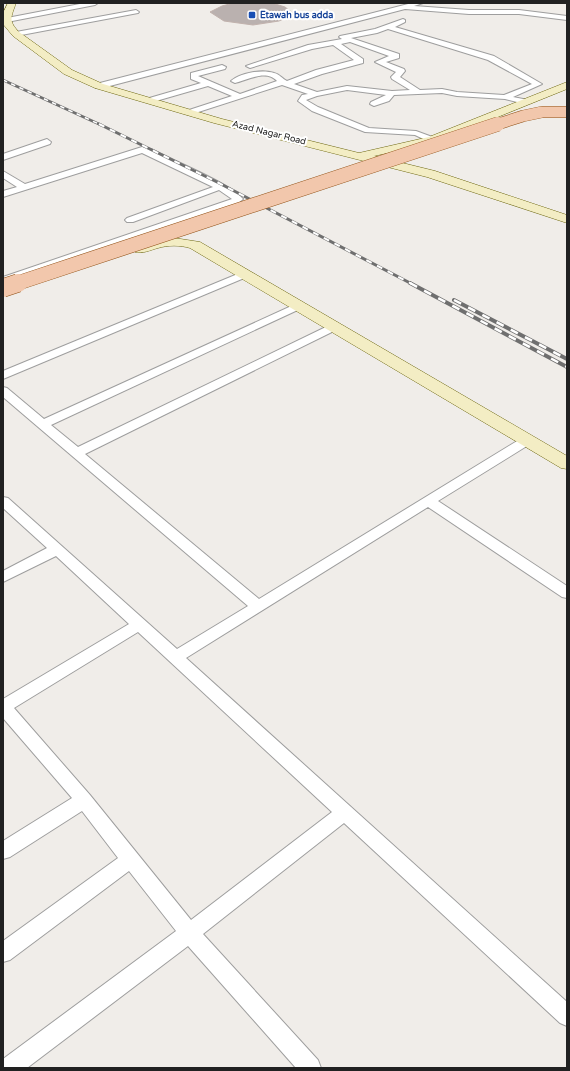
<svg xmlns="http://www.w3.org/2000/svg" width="570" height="1071" font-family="'Varela Round',sans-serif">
<rect width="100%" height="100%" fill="#f0ede9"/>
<polygon fill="#bab1af" stroke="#c1b2ad" points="233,3 272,3 285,7 294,14 279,21 253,25 224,21 210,12 222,6"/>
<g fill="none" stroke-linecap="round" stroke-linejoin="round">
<defs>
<g id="street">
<polygon points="85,3 98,3 95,5 7,22 4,20 7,18"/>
<polygon points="412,3 423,3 414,6 469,10 519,10 567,16 567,20 519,14 469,14 405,9 102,88 96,88 95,86 96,84"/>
<polygon points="136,10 139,12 138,13 16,36 13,34 16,32"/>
<path d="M403,19L405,20V22L395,27L494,56L542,84L513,97L528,100V104H525L505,99L457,96L442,93L394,95L389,101L374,106L370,104L371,102L386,95L347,90L317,96L306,100L318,107L369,128L416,131L435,138L436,140L435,142L432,143L415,135L365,132L312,111L298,101L302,95L308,94L282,85L189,115L185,113L186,111L232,96L208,86L149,103L145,101L146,99L201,83L191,79V73L222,65L226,67L225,69L198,76L240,94L277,81C266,69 248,80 235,83L231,81C240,73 262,69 274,73C280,74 282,79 287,81L316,70L354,60L333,45L312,49L250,68L246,66L308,45L342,39L339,37L340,36L375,29ZM388,29L488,60L532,84L504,95L457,92L442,89L420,90L400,77L405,71L404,69L386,62L399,58V54L351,38L377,33ZM350,42L389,56L375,62L396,72L391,77L392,79L410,90L392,91L347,86L317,92L294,84L322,74L363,63V59L341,44Z"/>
<polygon points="47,139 51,142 50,144 3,160 3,154"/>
<path d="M142,147L151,149C172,160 230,183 243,199L236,205L3,283V277L232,199L219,190L133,222H127L125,220L127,218L213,187L142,153L3,197V191L17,187L3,178V171L25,184Z"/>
<polygon points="245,271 249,272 250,274 249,276 3,379 3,371"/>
<path d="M298,303L303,306L302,308L51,425L78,447L330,325H338L340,327L338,329L85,454L259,599L522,438H530L532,441L530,444L438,501L567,586V598L562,597L428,507L186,658L567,1002V1026L560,1023L344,823L203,934L318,1060L321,1068H296L188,946L27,1068H3V1059L176,931L129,871L10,960L3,962V941L118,858L82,811L10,857L3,859V841L72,798L3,718V699L129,624L56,556L3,582V571L47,548L3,508V497L8,498L177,649L248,606L3,397V387L7,388L44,419ZM138,632L332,812L191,920L90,795L14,708Z"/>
</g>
<g id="secondary">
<path d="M8,3H16C11,17 8,21 19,32L72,70L103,84L222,119L359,153L429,137L567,82V89L436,142L374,156L435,171L567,215V223L427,177L214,123L95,88L64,74L13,36L3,24V13Z"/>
<path d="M174,238L200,242L567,456V469L561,468L190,248C180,245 168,245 158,248C150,250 143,254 135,252L133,249C138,242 165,238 174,238Z"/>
</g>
</defs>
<use href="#street" stroke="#9e9e9e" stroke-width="2"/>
<use href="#secondary" stroke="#6e6812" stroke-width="1"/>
<use href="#street" fill="#fff" fill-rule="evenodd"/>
<use href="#secondary" fill="#f3edc4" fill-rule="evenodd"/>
<defs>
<polyline id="rail-far2" points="3,80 101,125"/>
<polyline id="rail-far1" points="99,124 217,182 412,284"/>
<g id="rail">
<polyline points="410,283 567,367"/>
<polyline points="454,300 567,359"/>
</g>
</defs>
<use href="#rail-far2" stroke="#6f6f6f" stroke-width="2.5"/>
<use href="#rail-far1" stroke="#6f6f6f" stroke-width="3"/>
<use href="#rail" stroke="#6f6f6f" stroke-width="4"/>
<use href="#rail-far2" stroke="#fff" stroke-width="1.5" stroke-dasharray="4.5" stroke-linecap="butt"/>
<use href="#rail-far1" stroke="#fff" stroke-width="2" stroke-dasharray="6" stroke-linecap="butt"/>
<use href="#rail" stroke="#fff" stroke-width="2.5" stroke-dasharray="8" stroke-linecap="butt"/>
<defs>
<polyline id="primary-bridge-far2" points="495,125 523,116 542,112 567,112"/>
<polyline id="primary-bridge-far1" points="15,284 498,124"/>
<polyline id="primary-bridge" points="3,288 18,283"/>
</defs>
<use href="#primary-bridge-far2" stroke="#8d4d11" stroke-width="12" stroke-linecap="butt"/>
<use href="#primary-bridge-far1" stroke="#8d4d11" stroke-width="15" stroke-linecap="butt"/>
<use href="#primary-bridge" stroke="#8d4d11" stroke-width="19" stroke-linecap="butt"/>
<use href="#primary-bridge-far2" stroke="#f2c7ac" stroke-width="11"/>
<use href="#primary-bridge-far1" stroke="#f2c7ac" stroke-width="14"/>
<use href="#primary-bridge" stroke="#f2c7ac" stroke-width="18"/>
</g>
<rect fill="#1a4fb4" stroke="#fff" stroke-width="1.5" x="248" y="11" width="8" height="8" rx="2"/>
<g text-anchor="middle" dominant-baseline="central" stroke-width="4" stroke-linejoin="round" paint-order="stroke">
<g font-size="9" font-weight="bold" fill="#164399" stroke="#fff" text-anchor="start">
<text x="260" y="15">Etawah bus adda</text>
</g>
<g font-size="9" fill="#212121" stroke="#fff">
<text transform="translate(269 133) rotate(14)">Azad Nagar Road</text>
</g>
</g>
<rect width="570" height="1071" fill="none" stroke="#212121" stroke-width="8"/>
</svg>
